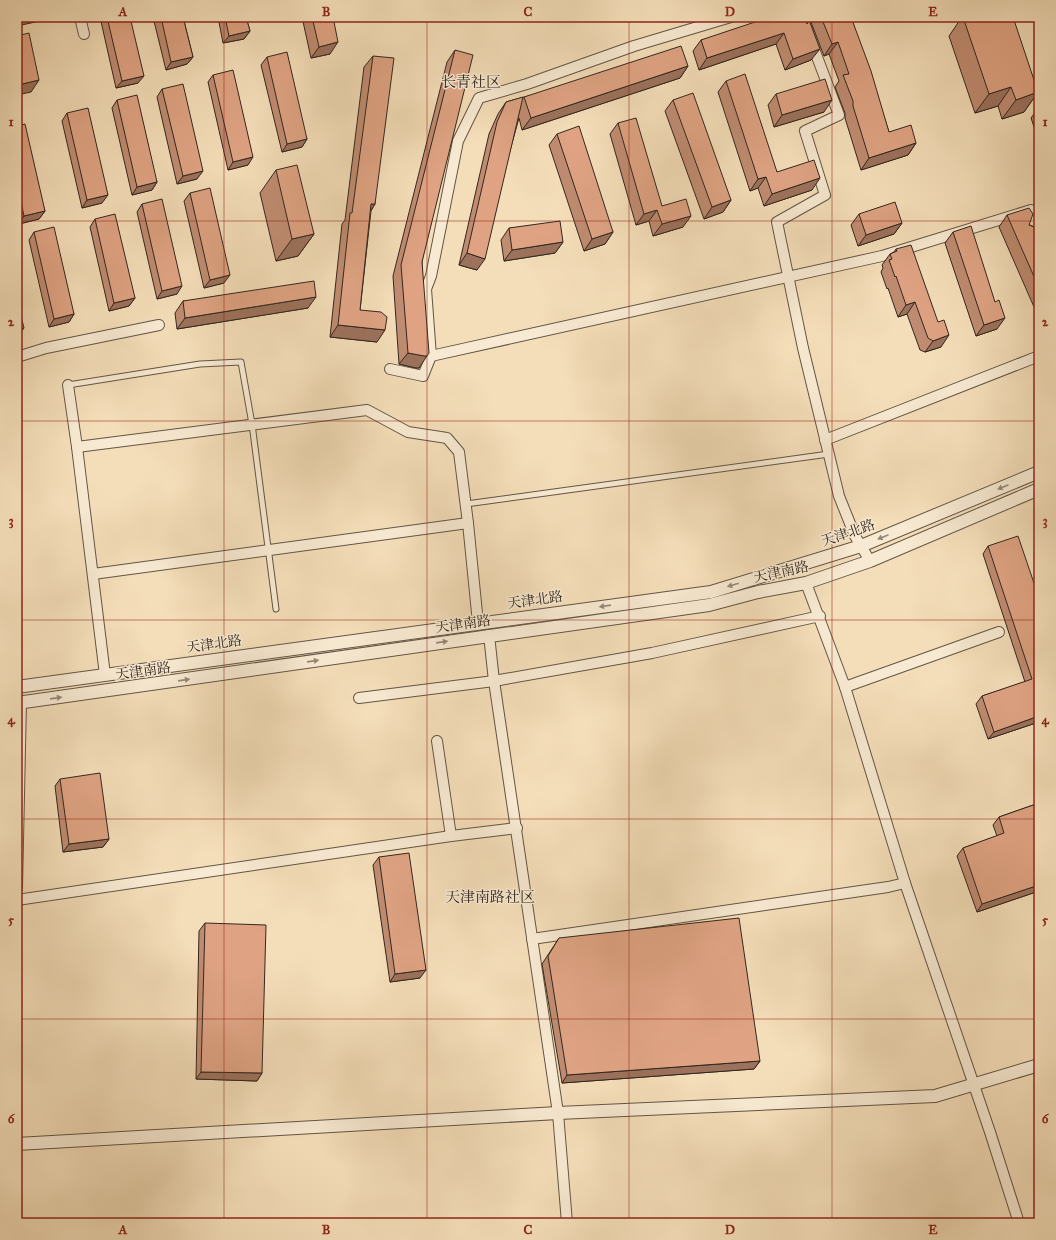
<svg xmlns="http://www.w3.org/2000/svg" width="1056" height="1240" font-family="'IM FELL Great Primer','Noto Serif SC',serif">
<rect width="100%" height="100%" fill="#f4deb9"/>
<filter id="stains"><feTurbulence type="fractalNoise" baseFrequency=".005" numOctaves="4"/><feColorMatrix values="0 0 0 0 .2 0 0 0 0 .09 0 0 0 0 .02 0 0 0 .5 -.17"/></filter>
<radialGradient id="worn" r=".72"><stop offset=".6" stop-color="#630" stop-opacity="0"/><stop offset="1" stop-color="#630" stop-opacity=".3"/></radialGradient>
<g fill="none" stroke-linecap="round" stroke-linejoin="round">
<defs>
<g id="service">
<polyline points="68,385 200,364 241,362 252,424 276,609"/>
<polyline points="466,504 829,454"/>
</g>
<g id="minor">
<polyline points="80,17 84,34"/>
<polyline points="802,17 839,115 805,131 825,195 777,222 803,348 839,496 855,536 870,561"/>
<polyline points="431,356 882,256 1031,210"/>
<polyline points="17,357 46,348 159,325"/>
<polyline points="390,369 423,376 431,356 426,289 431,276 458,141 479,98 527,84 634,46 731,17"/>
<polyline points="68,385 77,447 105,675"/>
<polyline points="825,440 1039,356"/>
<polyline points="77,447 367,410 408,432 447,438 459,452 468,523"/>
<polyline points="93,574 468,523 478,623"/>
<polyline points="806,583 845,687 905,883 990,1132 1019,1223"/>
<polyline points="489,635 494,681 558,1113 567,1223"/>
<polyline points="845,687 999,632"/>
<polyline points="359,698 494,681 652,653 820,616"/>
<polyline points="437,741 451,836"/>
<polyline points="17,888 21,702"/>
<polyline points="17,900 451,836 517,828"/>
<polyline points="532,939 888,887 905,883"/>
</g>
<g id="tertiary">
<polyline points="17,687 711,592 861,546 1039,472"/>
<polyline points="17,703 709,605 758,592 806,583 870,561 1039,489"/>
<polyline points="17,1144 558,1113 935,1096 1039,1065"/>
</g>
</defs>
<use href="#service" stroke="#635545" stroke-width="7"/>
<use href="#minor" stroke="#635545" stroke-width="12"/>
<use href="#tertiary" stroke="#635545" stroke-width="14"/>
<use href="#service" stroke="#f8ead2" stroke-width="5"/>
<use href="#minor" stroke="#f8ead2" stroke-width="10"/>
<use href="#tertiary" stroke="#f8ead2" stroke-width="12"/>
</g>
<g fill="#c08c71" stroke="#33271e">
<polygon points="100,17 130,17 138,83 116,88"/>
<polygon points="153,17 183,17 193,57 187,64 166,70"/>
<polygon points="218,17 246,17 250,31 244,39 223,43"/>
<polygon points="302,17 333,17 330,54 311,58"/>
<polygon points="809,17 851,17 889,132 916,143 908,155 861,170 845,118 845,113 835,87 839,81 829,54 824,56"/>
<polygon points="962,17 1038,92 1024,112 1002,119 998,106 975,113 949,36"/>
<polygon points="809,20 811,60 785,70 776,44 699,70 693,51 701,40 807,23"/>
<polygon points="455,50 422,262 419,368 416,368 399,364 393,276 447,62"/>
<polygon points="373,56 375,204 371,211 360,310 377,342 330,337 342,224 345,220 364,67"/>
<polygon points="267,57 307,139 302,147 282,152 261,65"/>
<polygon points="688,66 680,78 522,130 519,118 477,270 459,265 489,134 498,114 506,102 524,97"/>
<polygon points="213,75 248,165 228,170 208,82"/>
<polygon points="726,81 777,172 812,190 764,206 758,188 750,191 718,92"/>
<polygon points="162,89 197,179 177,184 157,97"/>
<polygon points="776,94 824,112 774,127 768,105"/>
<polygon points="117,100 157,182 152,190 132,195 112,108"/>
<polygon points="673,100 731,200 723,212 704,219 665,111"/>
<polygon points="1039,107 1039,142 1031,118"/>
<polygon points="67,113 102,203 82,208 62,121"/>
<polygon points="618,123 662,206 683,227 653,236 649,221 636,225 610,134"/>
<polygon points="17,126 45,211 39,219 19,224 17,215"/>
<polygon points="557,134 613,232 605,244 584,251 549,145"/>
<polygon points="276,170 314,234 298,256 276,261 260,193"/>
<polygon points="190,193 224,283 204,288 184,201"/>
<polygon points="142,204 177,294 157,299 137,212"/>
<polygon points="859,214 902,223 894,234 858,246 851,225"/>
<polygon points="1007,215 1039,229 1039,309 1034,307 999,227"/>
<polygon points="95,219 135,298 129,306 109,311 90,227"/>
<polygon points="509,228 563,242 555,253 504,261 501,240"/>
<polygon points="34,232 74,314 69,322 49,327 29,240"/>
<polygon points="953,232 997,329 976,336 945,243"/>
<polygon points="896,249 941,347 925,352 920,350 907,314 898,317 888,288 887,289 881,272 883,268 882,265 890,254 894,252"/>
<polygon points="183,301 308,308 177,329 175,313"/>
<polygon points="1039,540 1039,547 1037,542"/>
<polygon points="988,546 1039,598 1039,722 988,739 976,704 982,696 1025,682 983,554"/>
<polygon points="60,779 109,839 103,847 63,852 55,786"/>
<polygon points="1039,803 1039,891 977,912 957,856 963,848 997,836 993,825 999,817"/>
<polygon points="379,857 420,978 390,982 373,865"/>
<polygon points="205,923 262,1073 257,1081 196,1079 199,931"/>
<polygon points="559,938 760,1061 754,1069 562,1083 542,964"/>
</g>
<g fill="#9c725c" stroke="#33271e">
<polygon points="17,17 50,17 49,19 17,26"/>
<polygon points="293,17 299,17 291,19"/>
<polygon points="250,31 244,39 223,43 229,36"/>
<polygon points="784,33 776,44 699,70 707,58"/>
<polygon points="338,42 330,54 311,58 319,47"/>
<polygon points="838,42 829,54 824,56 832,44"/>
<polygon points="820,49 811,60 785,70 793,59"/>
<polygon points="193,57 187,64 166,70 171,62"/>
<polygon points="688,66 680,78 522,130 531,118"/>
<polygon points="144,76 138,83 116,88 122,81"/>
<polygon points="39,80 31,92 17,95 17,87 18,85"/>
<polygon points="1011,87 998,106 975,113 989,94"/>
<polygon points="1038,92 1024,112 1002,119 1016,100"/>
<polygon points="832,100 824,112 774,127 782,115"/>
<polygon points="307,139 302,147 282,152 287,144"/>
<polygon points="916,143 908,155 861,170 869,158"/>
<polygon points="253,157 248,165 228,170 233,162"/>
<polygon points="203,171 197,179 177,184 183,176"/>
<polygon points="766,177 758,188 750,191 758,179"/>
<polygon points="820,178 812,190 764,206 772,194"/>
<polygon points="157,182 152,190 132,195 137,187"/>
<polygon points="108,195 102,203 82,208 87,200"/>
<polygon points="731,200 723,212 704,219 712,207"/>
<polygon points="371,204 375,204 367,216"/>
<polygon points="657,210 649,221 636,225 644,214"/>
<polygon points="45,211 39,219 19,224 24,216"/>
<polygon points="691,216 683,227 653,236 662,224"/>
<polygon points="902,223 894,234 858,246 866,235"/>
<polygon points="613,232 605,244 584,251 592,239"/>
<polygon points="314,234 298,256 276,261 292,239"/>
<polygon points="563,242 555,253 504,261 512,250"/>
<polygon points="467,253 485,259 477,270 459,265"/>
<polygon points="230,275 224,283 204,288 210,280"/>
<polygon points="182,286 177,294 157,299 162,291"/>
<polygon points="316,297 308,308 177,329 185,318"/>
<polygon points="135,298 129,306 109,311 114,303"/>
<polygon points="1039,300 1039,309 1034,307"/>
<polygon points="915,302 907,314 898,317 906,305"/>
<polygon points="74,314 69,322 49,327 54,319"/>
<polygon points="1005,318 997,329 976,336 984,325"/>
<polygon points="338,325 385,330 377,342 330,337"/>
<polygon points="24,328 18,336 17,337 17,330"/>
<polygon points="949,335 941,347 925,352 933,341"/>
<polygon points="408,353 427,356 419,368 416,368 399,364"/>
<polygon points="1039,716 1039,722 988,739 994,732"/>
<polygon points="109,839 103,847 63,852 69,844"/>
<polygon points="1039,885 1039,891 977,912 982,904"/>
<polygon points="426,970 420,978 390,982 395,974"/>
<polygon points="760,1061 754,1069 562,1083 567,1075"/>
<polygon points="201,1072 262,1073 257,1081 196,1079"/>
</g>
<g fill="#dfa383" stroke="#33271e">
<polygon points="107,17 130,17 144,76 122,81"/>
<polygon points="161,17 183,17 193,57 171,62"/>
<polygon points="225,17 246,17 250,31 229,36"/>
<polygon points="312,17 333,17 338,42 319,47"/>
<polygon points="770,17 805,17 807,24 809,20 820,49 793,59 784,33 707,58 701,40"/>
<polygon points="821,17 851,17 871,71 889,132 911,125 916,143 869,158 853,106 853,101 843,75 849,74 838,42 832,44"/>
<polygon points="963,17 1013,17 1038,92 1016,100 1011,87 989,94"/>
<polygon points="29,33 39,80 18,85 17,79 17,36"/>
<polygon points="681,46 688,66 531,118 524,97"/>
<polygon points="455,50 473,55 422,262 429,353 427,356 424,356 408,353 401,265"/>
<polygon points="287,52 307,139 287,144 267,57"/>
<polygon points="373,56 394,58 375,204 371,204 360,310 381,312 387,317 385,330 338,325 350,213 352,213"/>
<polygon points="233,70 253,157 233,162 213,75"/>
<polygon points="745,74 777,172 814,160 820,178 772,194 766,177 758,179 726,81"/>
<polygon points="825,79 832,100 782,115 776,94"/>
<polygon points="183,84 203,171 183,176 162,89"/>
<polygon points="693,93 731,200 712,207 673,100"/>
<polygon points="137,95 157,182 137,187 117,100"/>
<polygon points="523,97 485,259 467,253 497,122 506,102"/>
<polygon points="88,108 108,195 87,200 67,113"/>
<polygon points="636,118 662,206 686,199 691,216 662,224 657,210 644,214 618,123"/>
<polygon points="25,124 45,211 24,216 17,183 17,126"/>
<polygon points="579,126 613,232 592,239 557,134"/>
<polygon points="297,165 314,234 292,239 276,170"/>
<polygon points="210,188 230,275 210,280 190,193"/>
<polygon points="162,199 182,286 162,291 142,204"/>
<polygon points="895,202 902,223 866,235 859,214"/>
<polygon points="1029,208 1033,214 1029,225 1039,229 1039,288 1007,215"/>
<polygon points="115,214 135,298 114,303 95,219"/>
<polygon points="560,221 563,242 512,250 509,228"/>
<polygon points="971,226 995,302 999,300 1005,318 984,325 953,232"/>
<polygon points="54,227 74,314 54,319 34,232"/>
<polygon points="911,245 938,322 944,320 949,335 933,341 928,338 915,302 906,305 896,276 895,277 889,260 892,259 890,254 897,251 896,249"/>
<polygon points="314,281 316,297 185,318 183,301"/>
<polygon points="17,300 24,328 17,330"/>
<polygon points="1018,536 1039,598 1039,716 994,732 982,696 1032,679 988,546"/>
<polygon points="100,773 109,839 69,844 60,779"/>
<polygon points="1039,803 1039,885 982,904 963,848 1004,833 999,817"/>
<polygon points="409,853 426,970 395,974 379,857"/>
<polygon points="739,918 760,1061 567,1075 548,956 559,938"/>
<polygon points="205,923 266,925 262,1073 201,1072"/>
</g>
<defs><path id="oneway-solid" d="M-6-.8H1V-3.2L6.5 0L1 3.2V.8H-6Z"/></defs>
<g fill="#968878">
<use href="#oneway-solid" transform="translate(1003 487) rotate(157)"/>
<use href="#oneway-solid" transform="translate(883 537) rotate(157)"/>
<use href="#oneway-solid" transform="translate(733 585) rotate(164)"/>
<use href="#oneway-solid" transform="translate(605 606) rotate(172)"/>
<use href="#oneway-solid" transform="translate(442 642) rotate(-8)"/>
<use href="#oneway-solid" transform="translate(313 661) rotate(-8)"/>
<use href="#oneway-solid" transform="translate(184 680) rotate(-8)"/>
<use href="#oneway-solid" transform="translate(56 698) rotate(-8)"/>
</g>
<path fill="none" stroke="#8f2418" stroke-width="1" stroke-opacity="0.55" d="M224,17V1223M427,17V1223M629,17V1223M832,17V1223M17,221H1039M17,421H1039M17,620H1039M17,819H1039M17,1019H1039"/>
<g text-anchor="middle" dominant-baseline="central" stroke-width="3" stroke-linejoin="round" paint-order="stroke">
<g font-size="14" fill="#33271e" stroke="#f8ead2">
<text transform="translate(848 533) rotate(-19)">天津北路</text>
<text transform="translate(781 572) rotate(-12)">天津南路</text>
<text transform="translate(535 600) rotate(-8)">天津北路</text>
<text transform="translate(463 624) rotate(-8)">天津南路</text>
<text transform="translate(214 644) rotate(-8)">天津北路</text>
<text transform="translate(143 671) rotate(-8)">天津南路</text>
</g>
<g font-size="15" fill="#33271e" stroke="#f8ead2">
<text x="471" y="82">长青社区</text>
<text x="490" y="897">天津南路社区</text>
</g>
</g>
<rect width="1056" height="1240" fill="none" stroke="#f4deb9" stroke-width="44"/>
<rect x="22" y="22" width="1012" height="1196" fill="none" stroke="#8f2418" stroke-width="1.5"/>
<g font-size="13" text-anchor="middle" font-weight="bold" fill="#8f2418">
<text x="123" y="16">A</text>
<text x="326" y="16">B</text>
<text x="528" y="16">C</text>
<text x="730" y="16">D</text>
<text x="933" y="16">E</text>
<text x="11" y="126">1</text>
<text x="1045" y="126">1</text>
<text x="11" y="326">2</text>
<text x="1045" y="326">2</text>
<text x="11" y="525">3</text>
<text x="1045" y="525">3</text>
<text x="11" y="724">4</text>
<text x="1045" y="724">4</text>
<text x="11" y="924">5</text>
<text x="1045" y="924">5</text>
<text x="11" y="1123">6</text>
<text x="1045" y="1123">6</text>
<text x="123" y="1234">A</text>
<text x="326" y="1234">B</text>
<text x="528" y="1234">C</text>
<text x="730" y="1234">D</text>
<text x="933" y="1234">E</text>
</g>
<rect width="100%" height="100%" filter="url(#stains)"/>
<rect width="100%" height="100%" fill="url(#worn)"/>
</svg>
